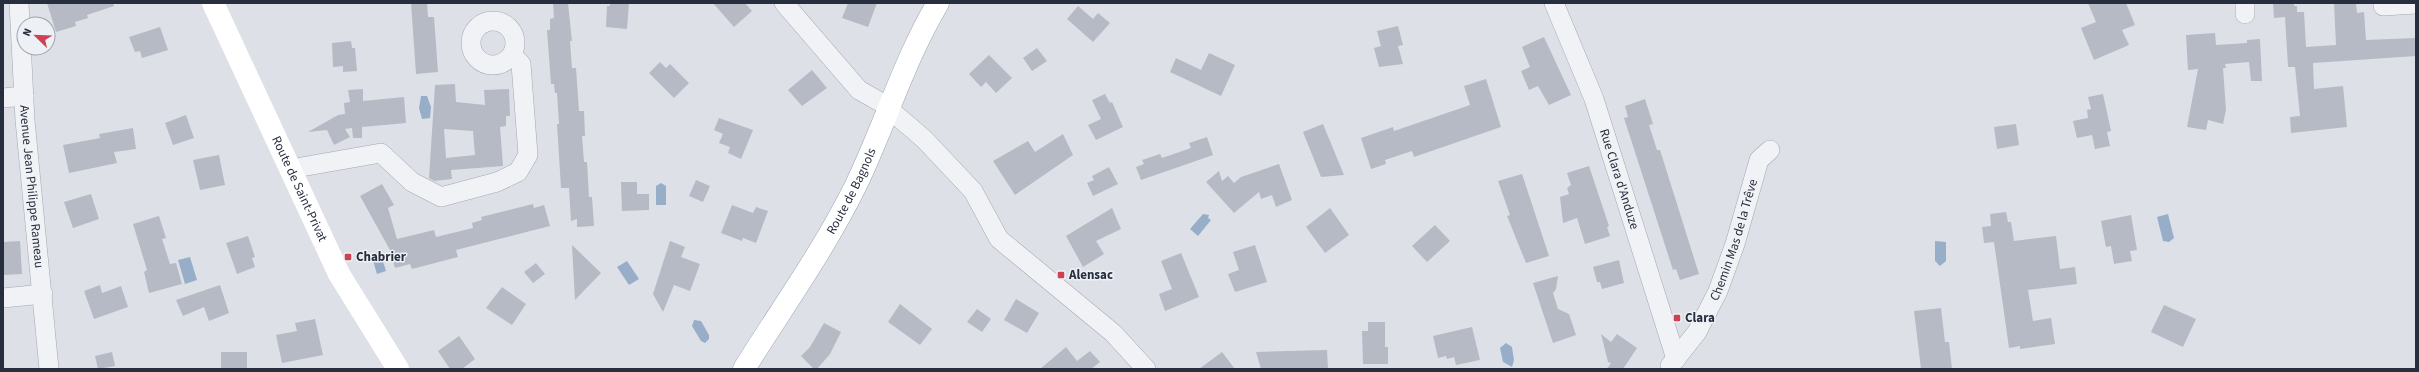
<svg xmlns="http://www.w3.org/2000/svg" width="2419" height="372" font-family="'Source Sans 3',sans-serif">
<rect width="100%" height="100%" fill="#dde1e7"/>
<g fill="#98aec8">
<polygon points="421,96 427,96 431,107 430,118 422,119 419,108"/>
<polygon points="661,183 666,186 666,205 656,205 656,186"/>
<polygon points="1203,214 1209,215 1208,218 1211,220 1198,236 1190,229"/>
<polygon points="2168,214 2174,238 2169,242 2163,241 2157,217"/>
<polygon points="1935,241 1946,242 1946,261 1940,266 1935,261"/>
<polygon points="380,252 386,271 377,274 371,254"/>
<polygon points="190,257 197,280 185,284 178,260"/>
<polygon points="627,261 639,279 629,285 617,267"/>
<polygon points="694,320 701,321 709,335 709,339 705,343 701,341 692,326"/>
<polygon points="1506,343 1512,347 1514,360 1512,367 1503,362 1500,348"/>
</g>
<g fill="#b5bac4" fill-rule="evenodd">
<polygon points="47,3 113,3 114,6 87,15 88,18 75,22 76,26 56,32"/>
<polygon points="411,3 427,3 428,17 434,17 438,72 416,74"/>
<polygon points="553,3 568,3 572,41 570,41 572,68 576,68 579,111 584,111 585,136 582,136 584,162 587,162 589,197 592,197 594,226 577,227 577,219 571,221 569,188 561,188 557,124 559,124 557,93 555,93 554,84 551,84 547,30 550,30 550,19 554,18"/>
<polygon points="610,3 629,3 627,29 606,27 607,6 610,6"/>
<polygon points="713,3 745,3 752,11 734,27"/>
<polygon points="848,3 877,3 868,27 842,18"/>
<polygon points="2088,3 2126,3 2135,25 2122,30 2129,45 2094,60 2081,28 2096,22"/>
<polygon points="2273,3 2294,3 2294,6 2297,6 2297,12 2304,12 2306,47 2336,45 2334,3 2356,3 2357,13 2364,12 2366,40 2415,38 2416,56 2313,63 2314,89 2343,86 2347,127 2291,133 2290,117 2300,116 2295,67 2288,67 2285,17 2274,18"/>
<polygon points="1078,6 1093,19 1098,13 1110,23 1093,42 1067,19"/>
<polygon points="1398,26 1403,45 1398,46 1403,64 1379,67 1374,48 1381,46 1377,31"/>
<polygon points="160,27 168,50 142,58 140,51 135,52 129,37"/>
<polygon points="2215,33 2216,45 2247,43 2247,40 2260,39 2262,81 2251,81 2249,62 2225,64 2226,68 2223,68 2226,110 2223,124 2208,120 2206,130 2187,127 2198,69 2188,70 2186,35"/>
<polygon points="1544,37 1571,95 1549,105 1538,86 1529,90 1521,71 1530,67 1522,47"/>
<polygon points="351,41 352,48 355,48 357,71 343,72 343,66 333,67 332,43"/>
<polygon points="1037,48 1047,61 1032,71 1023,58"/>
<polygon points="1209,53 1235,65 1221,96 1170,72 1176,58 1201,70"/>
<polygon points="989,55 1012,78 996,93 986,82 981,87 969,74"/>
<polygon points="660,62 666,68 670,64 689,83 674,98 649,73"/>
<polygon points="812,70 827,88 802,106 788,90"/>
<polygon points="1486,79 1501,127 1414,157 1412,151 1385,160 1386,164 1371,169 1361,138 1393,127 1394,131 1470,105 1464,86"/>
<path d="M455,84L456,102L485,105L484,90L509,89L510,116H506V126L500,127L503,166L451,170L452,179L434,181L429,178L435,85ZM444,129L473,131L475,155L446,158Z"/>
<polygon points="363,89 363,101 404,97 406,123 362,127 362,138 353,138 352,128 345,129 350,137 334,145 327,130 308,132 338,115 345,114 344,103 350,102 348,90"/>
<polygon points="1105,94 1110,103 1112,102 1123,127 1096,140 1088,125 1101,119 1092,100"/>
<polygon points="2103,94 2111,131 2107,132 2110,146 2095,149 2092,135 2077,138 2073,121 2088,118 2087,110 2091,109 2088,97"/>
<polygon points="1645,99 1653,124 1649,125 1657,150 1660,150 1699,274 1680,280 1676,269 1673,270 1624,118 1628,117 1625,106"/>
<polygon points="186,115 194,138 173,145 165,123"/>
<polygon points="719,118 753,130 741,159 728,153 730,147 719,143 723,134 714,130"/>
<polygon points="1323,124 1344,175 1321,177 1303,132"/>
<polygon points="2016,124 2019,145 1997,149 1994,127"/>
<polygon points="133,128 136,149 114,152 117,163 69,173 63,145 100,138 99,134"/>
<polygon points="1063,134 1073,155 1015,195 993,161 1028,141 1035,152"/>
<polygon points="1207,137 1213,155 1141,180 1136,167 1144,164 1142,160 1160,154 1162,158 1191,148 1189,143"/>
<polygon points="219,155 225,185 200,190 193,160"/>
<polygon points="1279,164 1292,200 1276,207 1272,195 1261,199 1259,192 1234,213 1206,182 1219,171 1222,181 1228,176 1234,183 1241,177"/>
<polygon points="1589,166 1609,226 1607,227 1610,236 1585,244 1577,218 1563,223 1560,197 1569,194 1567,188 1571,185 1567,173"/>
<polygon points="1109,167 1118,184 1093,196 1087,183 1094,180 1092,176"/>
<polygon points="1522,174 1549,256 1526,263 1507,216 1510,215 1498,181"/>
<polygon points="696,180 710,186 703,202 689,196"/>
<polygon points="621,182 637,182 637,194 649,194 649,210 622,211"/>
<polygon points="382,184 394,205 388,208 397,239 434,230 436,237 473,228 472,223 482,220 481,217 533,204 534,208 544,205 550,226 456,250 458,257 412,269 410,264 395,268 390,250 360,196"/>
<polygon points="91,194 99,219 73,228 64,202"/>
<polygon points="732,205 753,213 756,207 768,211 756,243 743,238 742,241 721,233"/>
<polygon points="1112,208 1121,229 1096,241 1104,254 1083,267 1066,236"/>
<polygon points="1330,208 1349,235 1325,253 1306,227"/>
<polygon points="2006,212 2008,222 2011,222 2014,241 2056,236 2060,269 2075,267 2077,284 2028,290 2033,321 2051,318 2055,344 2020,349 2020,346 2009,348 1994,242 1984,243 1982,227 1991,226 1990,214"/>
<polygon points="2131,215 2137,250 2130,251 2132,261 2114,264 2111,246 2106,247 2101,221"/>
<polygon points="159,216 166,238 162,239 170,264 176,263 182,284 149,293 144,272 147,270 133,224"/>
<polygon points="1435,225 1450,241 1427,262 1412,246"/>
<polygon points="248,236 255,257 252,258 255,267 237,274 226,243"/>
<polygon points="20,241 22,274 3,275 3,242"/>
<polygon points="670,241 685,247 681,257 700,264 690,291 674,285 663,312 653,294"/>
<polygon points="572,245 601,273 575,300"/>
<polygon points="1255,245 1267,282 1235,292 1228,274 1239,270 1233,252"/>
<polygon points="1181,253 1199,297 1165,311 1159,294 1172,289 1161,261"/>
<polygon points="1619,260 1624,283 1602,289 1600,282 1597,282 1593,267"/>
<polygon points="536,263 545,274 533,283 524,272"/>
<polygon points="1558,276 1556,289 1553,293 1558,309 1569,314 1576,335 1553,343 1533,283"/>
<polygon points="100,285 102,293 121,286 128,307 94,319 84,291"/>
<polygon points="220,285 229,313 209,321 204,307 183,316 176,300"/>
<polygon points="502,287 526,304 512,325 486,308"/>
<polygon points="1016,299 1039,313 1027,333 1004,320"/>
<polygon points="900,304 932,329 920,345 888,322"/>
<polygon points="2164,305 2196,319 2183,347 2151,332"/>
<polygon points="1941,308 1945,342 1949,342 1952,369 1921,369 1914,311"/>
<polygon points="977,309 991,319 982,332 967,322"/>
<polygon points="315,319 323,355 282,363 276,335 297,331 295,323"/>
<polygon points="1368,322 1385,322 1385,347 1388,347 1388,364 1363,364 1362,331 1368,331"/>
<polygon points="824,323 841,332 830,354 817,369 814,369 801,356 810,347"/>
<polygon points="1472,327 1480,360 1456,365 1454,357 1447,359 1446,356 1438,358 1433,336"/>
<polygon points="1601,334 1611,342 1617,334 1637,348 1623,369 1607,369 1611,363 1608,362"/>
<polygon points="459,336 475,359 462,369 450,369 438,351"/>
<polygon points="1066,347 1077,361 1090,351 1100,362 1091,369 1040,369"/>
<polygon points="1327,350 1328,369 1261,369 1256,352"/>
<polygon points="112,352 115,366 98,369 95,356"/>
<rect x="221" y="352" width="26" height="17"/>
<polygon points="1222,352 1235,369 1199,369"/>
</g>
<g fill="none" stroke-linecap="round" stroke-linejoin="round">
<defs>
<g id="street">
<path id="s1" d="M19,3L25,120L49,369"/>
<polyline points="784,3 859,90 882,103 924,139 973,191 999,239 1113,333 1146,369"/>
<path id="s2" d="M1554,3L1594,99L1676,359"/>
<polyline points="2245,3 2245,14"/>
<polyline points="2383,6 2416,4"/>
<circle cx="493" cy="43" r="22"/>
<polyline points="3,98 24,96"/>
<polyline points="290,169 381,153 412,182 441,197 497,182 518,172 528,155 521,64 512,55"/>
<polyline points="3,298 43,294"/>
<path id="s3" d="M1670,366L1697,332L1718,291L1735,244L1759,160L1770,150"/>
</g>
<g id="primary">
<path id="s5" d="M744,369C782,308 824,250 856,185C885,125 904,60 938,3"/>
</g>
</defs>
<use href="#street" stroke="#a3a8b1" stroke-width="20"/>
<use href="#primary" stroke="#9da5b3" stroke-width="23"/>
<use href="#street" stroke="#f0f2f6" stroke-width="19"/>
<path stroke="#fff" stroke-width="22" id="s4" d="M213,3L339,274L398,369"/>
<use href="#primary" stroke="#fff" stroke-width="22"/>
</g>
<g fill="#ce4152" stroke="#edf0f5" stroke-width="1.5">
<rect x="344" y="253" width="8" height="8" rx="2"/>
<rect x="1057" y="271" width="8" height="8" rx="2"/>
<rect x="1673" y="314" width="8" height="8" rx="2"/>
</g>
<g text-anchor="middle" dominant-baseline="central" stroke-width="3" stroke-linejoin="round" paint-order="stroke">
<g font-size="13" fill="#272e3e" stroke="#edf0f5">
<text stroke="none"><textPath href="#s2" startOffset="188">Rue Clara d'Anduze</textPath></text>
<text stroke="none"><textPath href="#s1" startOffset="184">Avenue Jean Philippe Rameau</textPath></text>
<text stroke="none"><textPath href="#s4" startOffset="205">Route de Saint-Privat</textPath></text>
<text stroke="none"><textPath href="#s5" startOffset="208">Route de Bagnols</textPath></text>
<text stroke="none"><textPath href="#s3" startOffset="143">Chemin Mas de la Trêve</textPath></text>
</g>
<g font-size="13" font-weight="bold" fill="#272e3e" stroke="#edf0f5" text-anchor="start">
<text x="356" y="257">Chabrier</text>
<text x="1069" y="275">Alensac</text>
<text x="1685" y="318">Clara</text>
</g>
</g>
<rect width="2419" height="372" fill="none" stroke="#272e3e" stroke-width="8"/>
<g transform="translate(36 36) rotate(293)"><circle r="19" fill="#edf0f5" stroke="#9ea2ac"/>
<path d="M0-3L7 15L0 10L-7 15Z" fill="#ce4152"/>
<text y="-6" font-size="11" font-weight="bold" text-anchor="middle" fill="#272e3e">N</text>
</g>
</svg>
